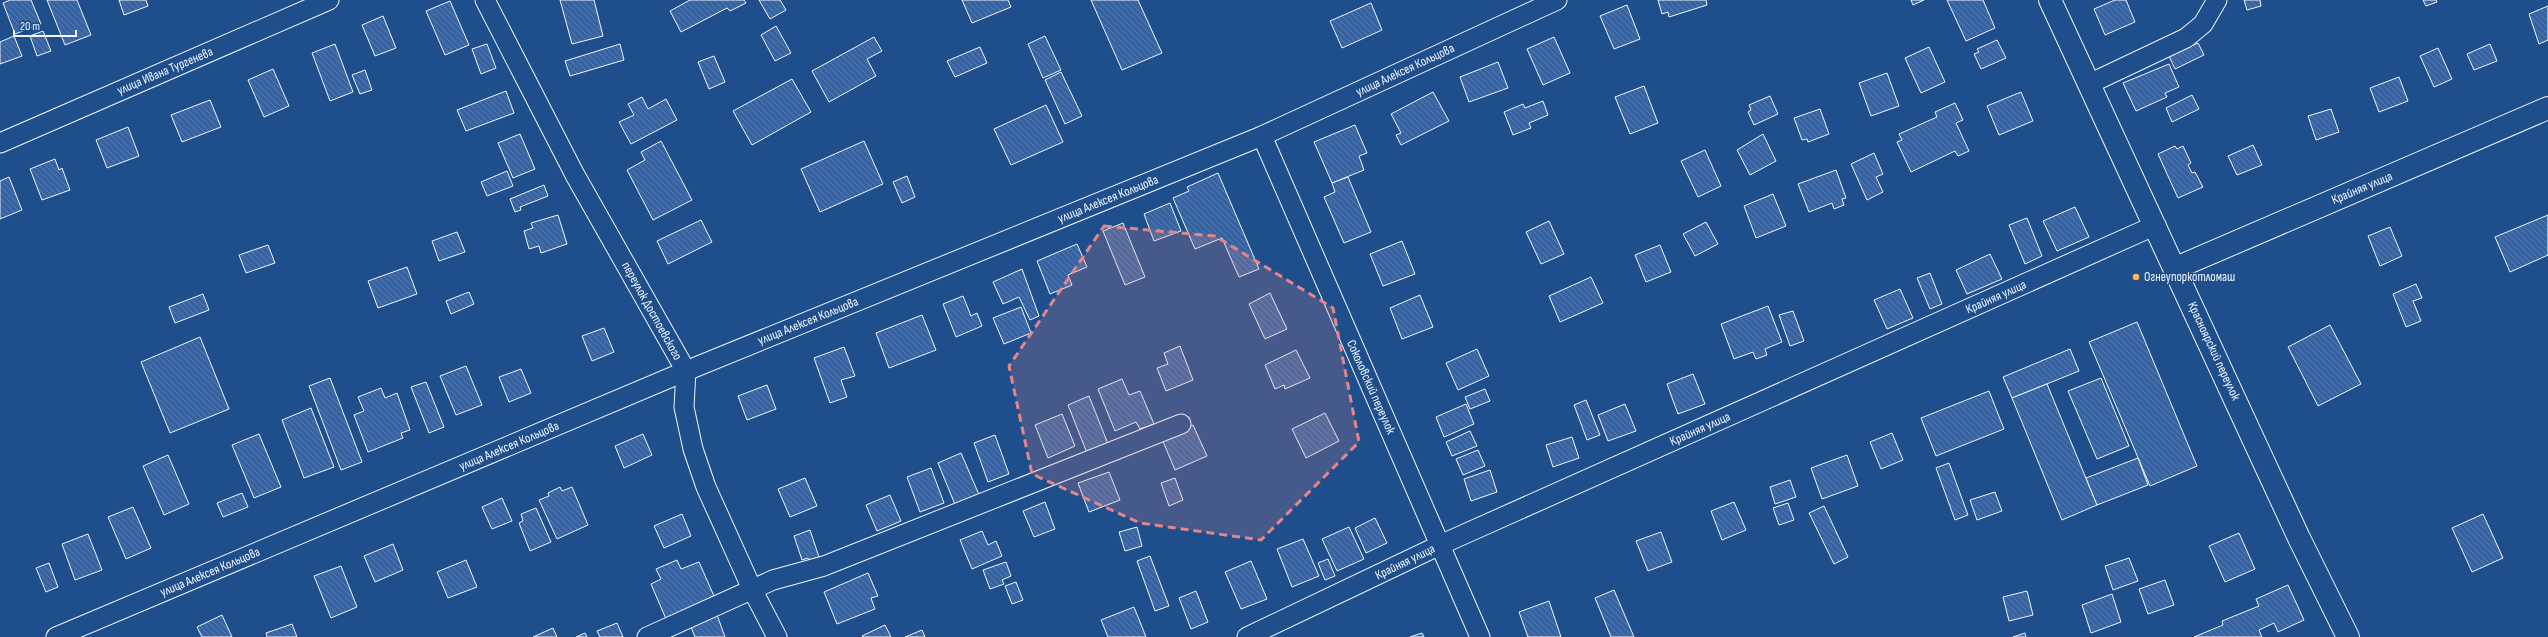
<svg xmlns="http://www.w3.org/2000/svg" width="2548" height="637" font-family="'Sofia Sans Condensed',sans-serif">
<defs>
<pattern id="building-back-hatch" width="6" height="6" patternUnits="userSpaceOnUse"><rect width="6" height="6" fill="#3563a3"/><path d="M-1 5l2 2M0 0l6 6M5-1l2 2" fill="none" stroke="#537ab1"/></pattern>
</defs>
<rect width="100%" height="100%" fill="#1f4e8c"/>
<g fill="url(#building-back-hatch)" stroke="#f2f6ff">
<polygon points="10,0 31,0 41,24 15,34 3,3"/>
<polygon points="47,0 77,0 91,35 65,45"/>
<polygon points="119,0 146,0 148,6 124,15"/>
<polygon points="560,0 594,0 603,36 572,44"/>
<polygon points="690,0 744,0 746,3 730,11 727,8 681,32 670,11"/>
<polygon points="759,0 780,0 786,10 770,19"/>
<polygon points="962,0 1008,0 1011,7 972,23"/>
<polygon points="1091,0 1138,0 1162,53 1122,70"/>
<polygon points="1658,0 1706,0 1707,5 1669,17 1668,12 1662,14"/>
<polygon points="1911,0 1924,0 1913,5"/>
<polygon points="1947,0 1983,0 1995,28 1966,41"/>
<polygon points="2115,0 2126,0 2135,22 2105,35 2094,9"/>
<polygon points="2244,0 2260,0 2261,6 2247,10"/>
<polygon points="2423,0 2436,0 2437,2 2426,6"/>
<polygon points="450,1 469,45 445,55 426,11"/>
<polygon points="1371,3 1382,30 1342,48 1330,21"/>
<polygon points="1627,5 1640,39 1614,49 1600,16"/>
<polygon points="2548,6 2548,40 2539,44 2529,14"/>
<polygon points="383,16 396,48 375,56 362,25"/>
<polygon points="776,26 791,53 775,61 761,35"/>
<polygon points="43,31 51,51 37,56 30,36"/>
<polygon points="14,36 22,56 0,64 0,42"/>
<polygon points="1045,36 1061,70 1043,78 1028,44"/>
<polygon points="874,37 882,51 867,59 876,76 829,102 812,71"/>
<polygon points="1554,37 1570,73 1543,85 1527,49"/>
<polygon points="1997,40 2006,58 1981,69 1974,54 1979,52 1977,49"/>
<polygon points="2198,43 2204,55 2175,69 2169,56"/>
<polygon points="335,44 353,92 330,101 312,53"/>
<polygon points="487,44 496,68 481,74 472,49"/>
<polygon points="620,44 624,60 570,76 565,61"/>
<polygon points="2490,44 2497,61 2474,70 2467,54"/>
<polygon points="980,47 987,63 955,77 947,61"/>
<polygon points="1929,47 1945,82 1921,93 1905,58"/>
<polygon points="2438,48 2452,79 2434,87 2420,56"/>
<polygon points="714,56 725,82 709,89 698,62"/>
<polygon points="1498,62 1508,88 1469,102 1460,77"/>
<polygon points="2169,64 2179,87 2165,93 2167,97 2136,111 2123,83"/>
<polygon points="273,69 289,106 264,117 248,80"/>
<polygon points="365,70 372,90 360,94 352,75"/>
<polygon points="1061,72 1082,116 1065,124 1045,80"/>
<polygon points="1887,73 1899,106 1871,116 1859,83"/>
<polygon points="2399,77 2408,101 2379,112 2370,88"/>
<polygon points="792,79 811,112 752,145 733,111"/>
<polygon points="1644,86 1658,123 1630,134 1615,97"/>
<polygon points="506,91 514,113 466,131 457,110"/>
<polygon points="1433,92 1449,121 1401,145 1396,135 1401,133 1391,114"/>
<polygon points="2021,92 2033,121 1999,135 1987,106"/>
<polygon points="2192,95 2199,109 2172,122 2166,108"/>
<polygon points="1770,96 1778,114 1754,125 1748,112 1751,110 1749,105"/>
<polygon points="642,97 648,109 666,99 677,120 631,144 619,122 634,115 628,104"/>
<polygon points="210,100 221,127 182,142 171,115"/>
<polygon points="1543,101 1548,115 1529,123 1531,128 1513,135 1504,112 1523,104 1525,108"/>
<polygon points="1955,103 1963,120 1956,123 1969,151 1958,156 1955,151 1911,172 1897,142 1902,140 1899,134 1937,117 1935,112"/>
<polygon points="1046,105 1063,142 1011,165 994,129"/>
<polygon points="1820,109 1829,134 1808,142 1807,139 1802,140 1794,118"/>
<polygon points="2331,109 2339,132 2316,140 2308,116"/>
<polygon points="1355,125 1367,153 1359,156 1364,170 1332,183 1314,142"/>
<polygon points="128,127 139,156 107,168 96,140"/>
<polygon points="520,134 535,169 513,178 498,143"/>
<polygon points="1763,134 1776,161 1750,175 1737,150"/>
<polygon points="661,141 692,200 653,220 627,170 645,160 641,152"/>
<polygon points="864,141 883,184 820,212 801,169"/>
<polygon points="2253,145 2262,165 2237,175 2228,156"/>
<polygon points="2175,146 2177,149 2183,146 2191,163 2188,165 2192,173 2195,172 2203,187 2178,198 2158,154"/>
<polygon points="1705,150 1721,186 1698,197 1681,161"/>
<polygon points="1874,153 1883,174 1876,177 1883,192 1867,200 1851,164"/>
<polygon points="55,159 59,170 62,168 70,190 42,200 30,169"/>
<polygon points="1836,170 1846,198 1842,199 1844,205 1834,209 1832,203 1809,212 1798,184"/>
<polygon points="507,171 513,186 487,196 481,182"/>
<polygon points="1218,173 1259,269 1239,277 1222,238 1195,249 1173,198 1189,191 1187,187"/>
<polygon points="907,176 915,197 902,203 893,182"/>
<polygon points="9,177 22,210 0,219 0,181"/>
<polygon points="1348,177 1371,232 1344,243 1324,197 1335,192 1332,183"/>
<polygon points="544,185 548,196 520,207 521,210 515,212 510,199"/>
<polygon points="1773,194 1786,226 1756,238 1744,206"/>
<polygon points="1170,203 1181,231 1154,241 1144,214"/>
<polygon points="2075,207 2089,237 2057,251 2043,221"/>
<polygon points="558,215 567,244 541,253 539,246 529,249 524,231 533,228 531,223"/>
<polygon points="2548,215 2548,255 2510,272 2495,237"/>
<polygon points="2027,218 2042,256 2025,264 2009,225"/>
<polygon points="701,220 712,242 668,264 657,241"/>
<polygon points="1549,221 1564,254 1541,264 1526,232"/>
<polygon points="1706,222 1718,244 1695,256 1683,234"/>
<polygon points="1123,223 1145,277 1125,285 1103,231"/>
<polygon points="2390,227 2402,256 2380,266 2368,236"/>
<polygon points="457,232 465,252 439,261 432,241"/>
<polygon points="1402,241 1415,274 1383,286 1370,254"/>
<polygon points="1077,244 1087,267 1068,275 1072,285 1050,294 1037,261"/>
<polygon points="268,245 275,263 246,273 239,255"/>
<polygon points="1660,245 1671,272 1646,282 1635,255"/>
<polygon points="1990,254 2002,279 1967,294 1956,270"/>
<polygon points="407,267 417,294 378,308 368,281"/>
<polygon points="1022,269 1039,316 1030,320 1019,297 1003,304 993,282"/>
<polygon points="1930,273 1942,304 1930,309 1917,278"/>
<polygon points="1591,277 1603,303 1560,322 1549,296"/>
<polygon points="2416,284 2422,298 2413,301 2421,321 2406,327 2393,294"/>
<polygon points="1900,289 1913,318 1887,329 1874,300"/>
<polygon points="469,292 474,304 451,314 446,301"/>
<polygon points="1270,293 1287,329 1265,339 1249,304"/>
<polygon points="203,294 209,310 175,323 169,307"/>
<polygon points="1420,295 1433,327 1402,339 1390,308"/>
<polygon points="963,296 971,316 977,313 982,326 956,337 943,304"/>
<polygon points="1768,306 1782,342 1765,349 1767,355 1756,359 1753,352 1734,359 1721,324"/>
<polygon points="1021,307 1031,333 1004,344 993,318"/>
<polygon points="1793,311 1804,341 1790,346 1779,315"/>
<polygon points="922,315 936,350 889,368 876,333"/>
<polygon points="2137,322 2197,466 2150,486 2089,342"/>
<polygon points="2330,325 2361,384 2318,406 2288,347"/>
<polygon points="604,328 614,352 592,361 582,336"/>
<polygon points="200,337 229,409 170,433 141,362"/>
<polygon points="1180,346 1193,380 1166,391 1157,368 1168,364 1164,353"/>
<polygon points="844,347 855,376 841,380 847,397 830,403 814,358"/>
<polygon points="1477,349 1489,376 1458,390 1446,363"/>
<polygon points="2070,349 2079,371 2012,398 2003,377"/>
<polygon points="1296,350 1310,378 1285,389 1284,385 1275,389 1265,365"/>
<polygon points="466,366 482,405 456,415 440,376"/>
<polygon points="521,369 531,393 509,402 499,377"/>
<polygon points="1693,374 1705,404 1678,414 1667,384"/>
<polygon points="330,378 362,462 341,470 309,386"/>
<polygon points="2101,378 2129,446 2097,459 2068,391"/>
<polygon points="1122,379 1129,395 1140,391 1154,424 1140,429 1136,422 1115,431 1098,389"/>
<polygon points="426,382 444,427 429,433 411,387"/>
<polygon points="2047,384 2097,505 2062,520 2012,398"/>
<polygon points="767,385 776,409 747,420 738,396"/>
<polygon points="381,388 385,398 397,393 410,430 401,433 403,438 368,452 354,415 364,411 358,397"/>
<polygon points="1485,389 1490,401 1470,409 1465,397"/>
<polygon points="1989,391 2004,429 1936,456 1921,418"/>
<polygon points="1089,396 1108,444 1087,453 1068,405"/>
<polygon points="1586,400 1600,435 1587,440 1574,405"/>
<polygon points="1466,404 1474,424 1444,437 1436,417"/>
<polygon points="1625,404 1636,431 1608,441 1598,415"/>
<polygon points="311,408 334,467 304,478 282,420"/>
<polygon points="1325,413 1339,441 1306,458 1292,429"/>
<polygon points="1062,414 1075,446 1048,458 1035,425"/>
<polygon points="1193,425 1207,456 1175,470 1162,439"/>
<polygon points="1470,431 1477,446 1452,456 1446,442"/>
<polygon points="1892,433 1903,460 1881,469 1870,442"/>
<polygon points="259,434 281,487 254,498 232,445"/>
<polygon points="643,434 652,455 624,468 615,446"/>
<polygon points="995,435 1009,474 988,482 974,443"/>
<polygon points="1572,437 1579,458 1553,467 1546,445"/>
<polygon points="1478,450 1485,466 1463,475 1456,459"/>
<polygon points="961,453 980,497 956,507 938,463"/>
<polygon points="168,455 189,504 164,515 143,466"/>
<polygon points="1847,455 1858,486 1822,499 1811,468"/>
<polygon points="2138,458 2148,485 2097,505 2086,478"/>
<polygon points="1949,463 1968,515 1955,520 1936,468"/>
<polygon points="931,468 944,503 920,512 907,477"/>
<polygon points="1490,470 1497,492 1471,501 1464,479"/>
<polygon points="1109,472 1120,500 1089,512 1078,483"/>
<polygon points="805,478 817,506 790,517 778,489"/>
<polygon points="1175,478 1183,500 1169,506 1161,483"/>
<polygon points="1790,480 1796,497 1775,504 1770,487"/>
<polygon points="560,487 562,491 572,487 588,525 557,539 539,500 549,496 548,493"/>
<polygon points="1995,492 2002,511 1977,520 1970,500"/>
<polygon points="242,493 248,507 223,517 217,503"/>
<polygon points="890,495 901,521 877,531 866,505"/>
<polygon points="502,498 512,521 492,529 482,507"/>
<polygon points="1045,502 1055,529 1034,537 1023,511"/>
<polygon points="1734,502 1746,530 1722,540 1711,511"/>
<polygon points="1788,503 1794,520 1779,525 1773,508"/>
<polygon points="1824,506 1848,557 1834,564 1809,513"/>
<polygon points="133,507 151,548 126,559 108,517"/>
<polygon points="536,508 551,542 530,551 519,523 523,521 521,514"/>
<polygon points="682,514 691,536 664,548 654,526"/>
<polygon points="2483,514 2503,558 2472,572 2452,528"/>
<polygon points="1375,518 1387,543 1366,553 1355,528"/>
<polygon points="1137,527 1142,546 1125,551 1119,532"/>
<polygon points="1349,527 1364,559 1337,571 1322,539"/>
<polygon points="810,530 821,563 811,566 808,558 802,560 794,536"/>
<polygon points="982,531 988,545 996,541 1002,556 972,569 960,540"/>
<polygon points="1661,532 1672,562 1648,571 1636,541"/>
<polygon points="2239,533 2255,569 2225,582 2209,546"/>
<polygon points="88,534 102,570 75,580 62,544"/>
<polygon points="1303,539 1319,576 1292,587 1277,549"/>
<polygon points="393,544 403,570 375,582 364,556"/>
<polygon points="1150,556 1169,606 1155,611 1137,561"/>
<polygon points="2129,558 2138,581 2113,590 2105,566"/>
<polygon points="1328,559 1335,576 1325,580 1318,563"/>
<polygon points="466,560 477,587 448,598 437,572"/>
<polygon points="677,560 681,569 699,562 714,596 666,619 651,584 661,579 656,569"/>
<polygon points="1251,561 1267,599 1241,609 1225,572"/>
<polygon points="1006,562 1011,576 1002,580 1004,584 990,589 983,570"/>
<polygon points="49,563 58,587 46,592 36,568"/>
<polygon points="341,566 357,607 331,618 314,576"/>
<polygon points="868,573 878,596 871,598 875,609 837,624 824,592"/>
<polygon points="2165,580 2174,605 2148,614 2139,589"/>
<polygon points="1016,582 1023,600 1012,604 1005,586"/>
<polygon points="2288,585 2304,620 2278,632 2274,623 2259,630 2262,637 2194,637 2223,625 2222,621 2259,606 2256,599"/>
<polygon points="1614,590 1634,637 1611,637 1595,598"/>
<polygon points="1196,591 1208,622 1191,629 1179,598"/>
<polygon points="2027,591 2033,615 2009,621 2003,597"/>
<polygon points="2112,594 2121,622 2091,633 2082,605"/>
<polygon points="1549,601 1561,637 1528,637 1519,612"/>
<polygon points="1134,607 1146,637 1108,637 1101,620"/>
<polygon points="716,612 725,637 695,637 689,622"/>
<polygon points="222,615 232,637 202,637 197,627"/>
<polygon points="617,623 623,637 600,637 597,631"/>
<polygon points="292,624 297,637 267,637 266,633"/>
<polygon points="885,625 891,637 863,637 862,636"/>
<polygon points="553,628 557,637 533,637"/>
<polygon points="922,630 925,637 905,637"/>
<polygon points="585,633 587,637 576,637"/>
<polygon points="1422,633 1424,637 1410,637"/>
<polygon points="2025,633 2026,637 2013,637"/>
</g>
<g fill="none" stroke-linecap="round" stroke-linejoin="round">
<defs>
<g id="minor">
<polyline points="485,0 575,175 686,371 684,407 693,449 706,487 752,589 777,637"/>
<polyline points="2089,84 2186,38 2203,24 2217,0"/>
<polyline points="1262,136 1480,637"/>
<polyline points="0,143 329,0"/>
<polyline points="56,637 686,371 1262,136 1557,0"/>
<polyline points="647,637 773,580 824,566 1181,424"/>
<polyline points="1247,637 1440,545 2156,225"/>
</g>
<g id="secondary">
<polyline points="2050,0 2299,538 2348,637"/>
<polyline points="2176,268 2548,108"/>
</g>
</defs>
<use href="#minor" stroke="#f2f6ff" stroke-width="21"/>
<use href="#secondary" stroke="#f2f6ff" stroke-width="24"/>
<use href="#minor" stroke="#1f4e8c" stroke-width="19"/>
<use href="#secondary" stroke="#1f4e8c" stroke-width="22"/>
</g>
<path fill="#e38589" fill-opacity="0.2" stroke="#e38589" stroke-width="3" stroke-dasharray="8 5" stroke-linejoin="round" d="M1104,226L1215,236L1333,308L1359,442L1261,540L1140,523L1032,474L1009,366Z"/>
<circle fill="#ffb74d" stroke="#1f4e8c" stroke-width="1.5" cx="2136" cy="277" r="4"/>
<g text-anchor="middle" dominant-baseline="central" stroke-width="3" stroke-linejoin="round" paint-order="stroke">
<g font-size="13" fill="#f2f6ff" stroke="#1f4e8c">
<text transform="translate(1405 70) rotate(-25)">улица Алексея Кольцова</text>
<text transform="translate(165 71) rotate(-23)">улица Ивана Тургенева</text>
<text transform="translate(2362 188) rotate(-23)">Крайняя улица</text>
<text transform="translate(1108 199) rotate(-22)">улица Алексея Кольцова</text>
<text transform="translate(1996 297) rotate(-24)">Крайняя улица</text>
<text transform="translate(652 311) rotate(61)">переулок Достоевского</text>
<text transform="translate(808 321) rotate(-22)">улица Алексея Кольцова</text>
<text transform="translate(2214 351) rotate(65)">Красноярский переулок</text>
<text transform="translate(1371 387) rotate(66)">Соколовский переулок</text>
<text transform="translate(1700 429) rotate(-24)">Крайняя улица</text>
<text transform="translate(509 446) rotate(-23)">улица Алексея Кольцова</text>
<text transform="translate(1405 562) rotate(-26)">Крайняя улица</text>
<text transform="translate(210 572) rotate(-23)">улица Алексея Кольцова</text>
</g>
<g font-size="13" fill="#f2f6ff" stroke="#1f4e8c" text-anchor="start">
<text x="2144" y="277">Огнеупоркотломаш</text>
</g>
</g>
<path d="M14 30v6h62v-6" fill="none" stroke="#f2f6ff" stroke-width="2"/>
<text x="20" y="30" font-size="12" fill="#f2f6ff" stroke="#1f4e8c" stroke-width="3" paint-order="stroke">20 m</text>
</svg>
